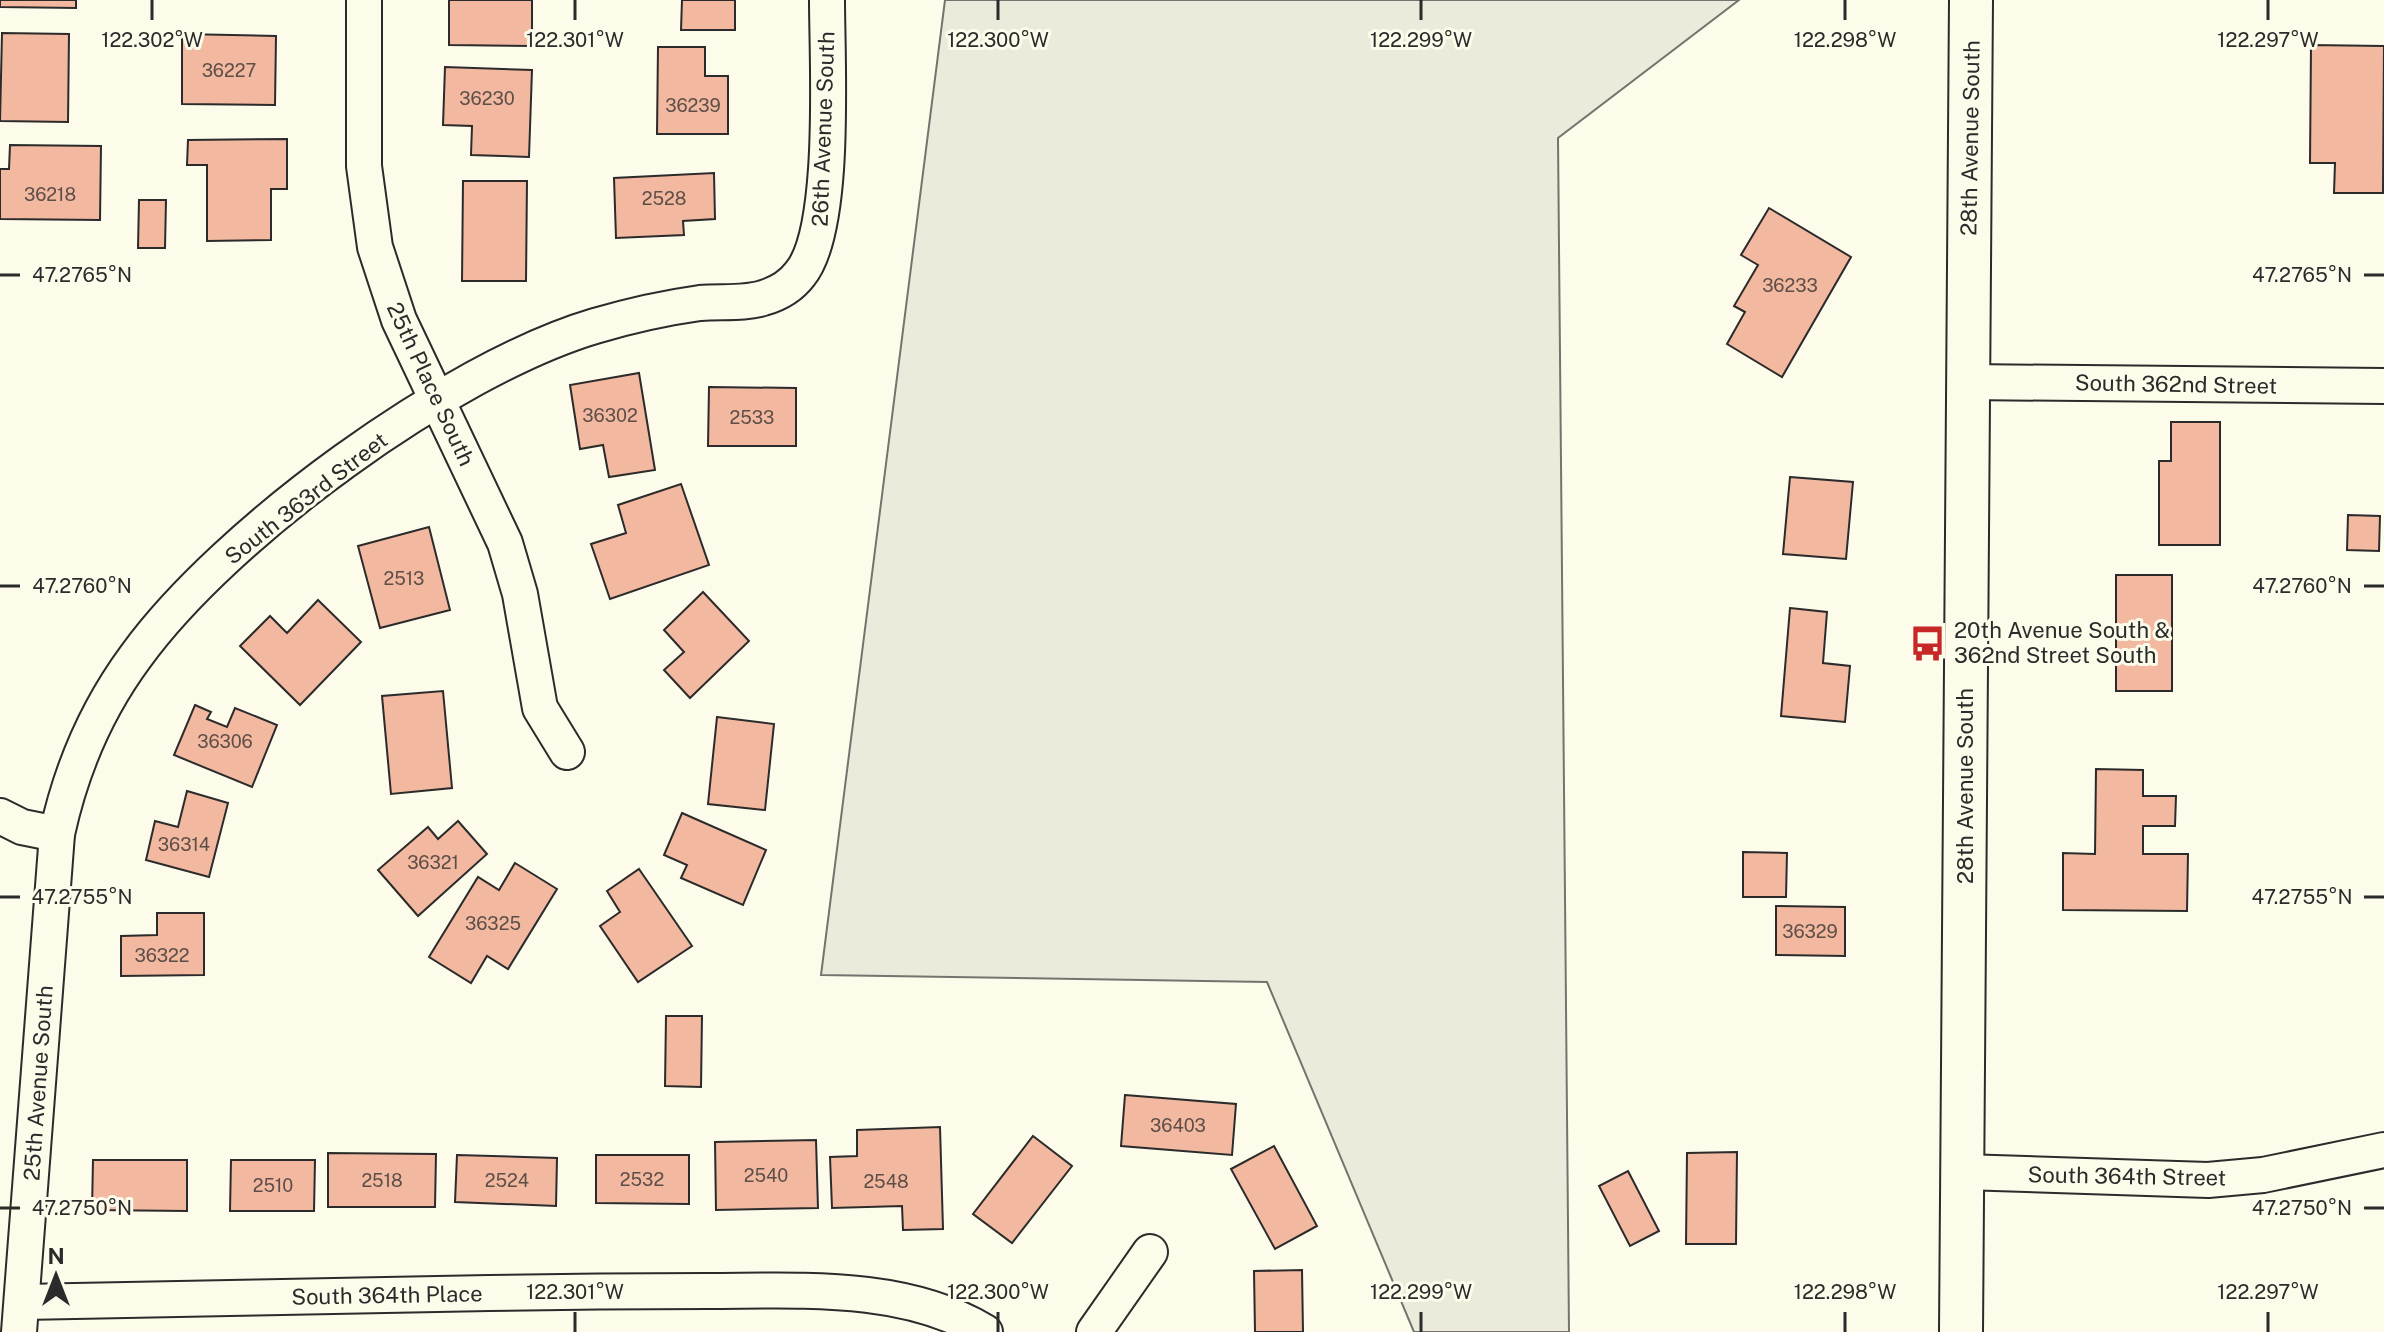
<svg xmlns="http://www.w3.org/2000/svg" width="2384" height="1332" font-family="'Public Sans',sans-serif">
<rect width="100%" height="100%" fill="#fdfbea"/>
<polygon fill="#ecebdb" stroke="#74746e" stroke-width="2" points="945,0 1739,0 1558,138 1569,1332 1414,1332 1267,982 821,975"/>
<g fill="#f2b8a0" stroke="#2b2b2b" stroke-width="2">
<polygon points="0,0 76,0 76,8 0,7"/>
<polygon points="449,0 532,0 532,46 449,45"/>
<polygon points="682,0 735,0 735,30 681,30"/>
<polygon points="2,33 69,34 68,122 0,121"/>
<polygon points="182,34 276,36 275,105 182,104"/>
<polygon points="2311,45 2384,46 2383,193 2334,193 2335,163 2310,163"/>
<polygon points="658,47 705,47 705,76 728,76 728,134 657,134"/>
<polygon points="445,67 532,70 529,157 471,155 472,126 443,125"/>
<polygon points="287,139 287,189 271,189 271,240 207,241 207,165 187,165 188,140"/>
<polygon points="10,145 101,146 100,220 0,219 0,169 9,169"/>
<polygon points="714,173 715,219 683,221 684,235 616,238 614,178"/>
<polygon points="463,181 527,181 526,281 462,281"/>
<polygon points="139,200 166,200 165,248 138,248"/>
<polygon points="1769,208 1851,257 1782,377 1727,344 1745,312 1734,306 1758,265 1741,255"/>
<polygon points="639,373 655,470 609,477 603,445 580,449 570,385"/>
<polygon points="709,387 796,388 796,446 708,446"/>
<polygon points="2171,422 2220,422 2220,545 2159,545 2159,461 2171,461"/>
<polygon points="1790,477 1853,482 1846,559 1783,554"/>
<polygon points="681,484 709,565 610,599 591,544 626,533 618,505"/>
<polygon points="2348,515 2380,516 2379,551 2347,550"/>
<polygon points="429,527 450,610 380,628 358,546"/>
<rect x="2116" y="575" width="56" height="116"/>
<polygon points="703,592 749,641 690,698 664,670 684,652 664,630"/>
<polygon points="318,600 361,642 300,705 240,646 270,616 287,633"/>
<polygon points="1790,608 1827,612 1823,663 1850,666 1845,722 1781,716"/>
<polygon points="443,691 452,788 391,794 382,696"/>
<polygon points="195,705 211,712 207,719 227,727 235,708 277,725 252,787 174,755"/>
<polygon points="717,717 774,724 765,810 708,804"/>
<polygon points="2096,769 2143,770 2143,796 2176,796 2175,826 2143,826 2143,854 2188,854 2187,911 2063,910 2063,853 2095,854"/>
<polygon points="187,791 228,803 209,877 146,860 155,821 178,827"/>
<polygon points="682,813 766,850 743,905 681,878 687,865 664,855"/>
<polygon points="458,821 487,854 418,916 378,870 428,827 438,839"/>
<polygon points="1743,852 1787,853 1786,897 1743,897"/>
<polygon points="515,863 557,889 508,969 487,956 471,983 429,957 478,877 499,890"/>
<polygon points="639,869 692,946 638,982 600,926 620,912 607,891"/>
<polygon points="1776,906 1845,907 1845,956 1776,955"/>
<polygon points="157,913 204,913 204,975 121,976 121,936 157,935"/>
<polygon points="666,1016 702,1016 701,1087 665,1086"/>
<polygon points="1125,1095 1236,1104 1232,1155 1121,1146"/>
<polygon points="940,1127 943,1229 903,1230 902,1206 832,1208 830,1157 857,1156 857,1130"/>
<polygon points="1033,1136 1072,1166 1012,1243 973,1214"/>
<polygon points="816,1140 818,1208 716,1210 715,1142"/>
<polygon points="1274,1146 1317,1226 1275,1249 1231,1169"/>
<polygon points="1737,1152 1736,1244 1686,1244 1687,1153"/>
<polygon points="328,1153 436,1154 435,1207 328,1207"/>
<polygon points="457,1155 557,1158 556,1206 455,1202"/>
<polygon points="596,1155 689,1155 689,1204 596,1203"/>
<polygon points="93,1160 187,1160 187,1211 92,1210"/>
<polygon points="231,1160 315,1160 314,1211 230,1211"/>
<polygon points="1628,1171 1659,1231 1630,1246 1599,1186"/>
<polygon points="1302,1270 1303,1332 1255,1332 1254,1271"/>
</g>
<g fill="none" stroke-linecap="round" stroke-linejoin="round">
<defs>
<g id="minor">
<polyline points="364,0 364,166 375,247 399,320 505,543 520,594 540,708 567,752"/>
<polyline points="1967,382 2384,386"/>
<polyline points="0,816 22,827 57,834"/>
<polyline points="1963,1172 2208,1180 2263,1175 2384,1150"/>
<path d="M23,1302C178,1299 334,1296 489,1293C562,1292 634,1291 707,1291C799,1291 903,1283 985,1332"/>
<path d="M19,1332L57,834C71,769 96,710 136,656C225,533 450,369 595,326C629,316 664,308 700,303C720,301 744,304 763,298C777,294 791,286 800,274C837,230 827,61 827,0"/>
<polyline points="1094,1332 1150,1252"/>
</g>
<polyline id="tertiary" points="1961,1332 1971,0"/>
</defs>
<use href="#minor" stroke="#2b2b2b" stroke-width="38"/>
<use href="#tertiary" stroke="#2b2b2b" stroke-width="46"/>
<use href="#minor" stroke="#fdfbea" stroke-width="34"/>
<use href="#tertiary" stroke="#fdfbea" stroke-width="42"/>
</g>
<path fill="none" stroke="#2b2b2b" stroke-width="3" d="M152,0V20M575,0V20M998,0V20M1421,0V20M1845,0V20M2268,0V20M0,275H20M2364,275H2384M0,586H20M2364,586H2384M0,897H20M2364,897H2384M0,1208H20M2364,1208H2384M575,1312V1332M998,1312V1332M1421,1312V1332M1845,1312V1332M2268,1312V1332"/>
<defs>
<symbol id="bus-bare" viewBox="-9 -9 18 18"><path d="M-5-6H5V4H4V6H2V4H-2V6H-4V4H-5ZM-3.5-4V0h7V-4ZM-3.5 1.2v1.5H-2V1.2ZM2 1.2v1.5H3.5V1.2Z" fill="#c62828" stroke="#fdfbea" stroke-width="2.5" paint-order="stroke"/></symbol>
</defs>
<g fill-rule="evenodd">
<use href="#bus-bare" x="1902" y="618" width="51" height="51"/>
</g>
<g text-anchor="middle" dominant-baseline="central" stroke-width="6" stroke-linejoin="round" paint-order="stroke">
<g font-size="18" fill="#5d4e48">
<text x="229" y="70">36227</text>
<text x="487" y="98">36230</text>
<text x="693" y="105">36239</text>
<text x="50" y="194">36218</text>
<text x="664" y="198">2528</text>
<text x="1790" y="285">36233</text>
<text x="610" y="415">36302</text>
<text x="752" y="417">2533</text>
<text x="404" y="578">2513</text>
<text x="225" y="741">36306</text>
<text x="184" y="844">36314</text>
<text x="433" y="862">36321</text>
<text x="493" y="923">36325</text>
<text x="1810" y="931">36329</text>
<text x="162" y="955">36322</text>
<text x="1178" y="1125">36403</text>
<text x="766" y="1175">2540</text>
<text x="642" y="1179">2532</text>
<text x="382" y="1180">2518</text>
<text x="507" y="1180">2524</text>
<text x="886" y="1181">2548</text>
<text x="273" y="1185">2510</text>
</g>
<g font-size="22" fill="#2b2b2b" stroke="#fdfbea">
<text transform="translate(823 129) rotate(-88)">26th Avenue South</text>
<text transform="translate(1970 138) rotate(-89)">28th Avenue South</text>
<text transform="translate(431 384) rotate(65)">25th Place South</text>
<text transform="translate(2176 384) rotate(1)">South 362nd Street</text>
<text transform="translate(306 498) rotate(-38)">South 363rd Street</text>
<text transform="translate(1965 786) rotate(-90)">28th Avenue South</text>
<text transform="translate(38 1083) rotate(-86)">25th Avenue South</text>
<text transform="translate(2127 1176) rotate(1)">South 364th Street</text>
<text transform="translate(387 1295) rotate(-1)">South 364th Place</text>
</g>
<g font-size="22" fill="#2b2b2b" stroke="#fdfbea" text-anchor="start">
<text x="1954" y="630">20th Avenue South &amp;<tspan x="1954" dy="25">362nd Street South</tspan></text>
</g>
</g>
<g font-size="20" text-anchor="middle" fill="#2b2b2b" stroke="#fdfbea" stroke-width="6" stroke-linejoin="round" paint-order="stroke">
<text x="152" y="47">122.302°W</text>
<text x="575" y="47">122.301°W</text>
<text x="998" y="47">122.300°W</text>
<text x="1421" y="47">122.299°W</text>
<text x="1845" y="47">122.298°W</text>
<text x="2268" y="47">122.297°W</text>
<text x="82" y="282">47.2765°N</text>
<text x="2302" y="282">47.2765°N</text>
<text x="82" y="593">47.2760°N</text>
<text x="2302" y="593">47.2760°N</text>
<text x="82" y="904">47.2755°N</text>
<text x="2302" y="904">47.2755°N</text>
<text x="82" y="1215">47.2750°N</text>
<text x="2302" y="1215">47.2750°N</text>
<text x="575" y="1299">122.301°W</text>
<text x="998" y="1299">122.300°W</text>
<text x="1421" y="1299">122.299°W</text>
<text x="1845" y="1299">122.298°W</text>
<text x="2268" y="1299">122.297°W</text>
</g>
<g transform="translate(56 1276)" stroke="#fdfbea" stroke-width="6" paint-order="stroke">
<path d="M0-6L14 30L0 20L-14 30Z" fill="#2b2b2b"/>
<text y="-12" font-size="22" font-weight="bold" text-anchor="middle" fill="#2b2b2b">N</text>
</g>
</svg>
